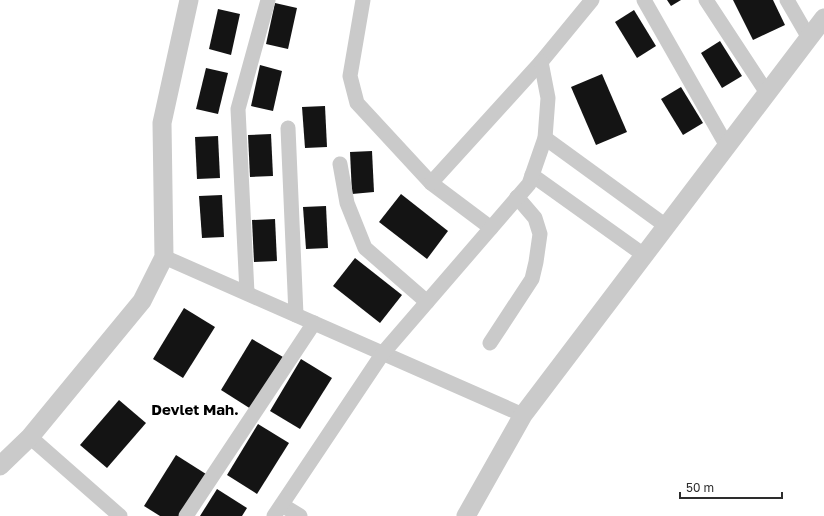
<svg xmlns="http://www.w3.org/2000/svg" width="824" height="516" font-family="'Golos Text',sans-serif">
<rect width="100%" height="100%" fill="#fff"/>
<g fill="#141414">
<polygon points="667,0 681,0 671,6"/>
<polygon points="733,0 773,0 785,25 753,40"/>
<polygon points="275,3 297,8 288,49 266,44"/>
<polygon points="218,9 240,14 231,55 209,49"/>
<polygon points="634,10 656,46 637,58 615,22"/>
<polygon points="720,41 742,76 722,88 701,53"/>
<polygon points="260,65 282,71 273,111 251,106"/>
<polygon points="206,68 228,73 218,114 196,109"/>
<polygon points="602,74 627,132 596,145 571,87"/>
<polygon points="681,87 703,123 683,135 661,99"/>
<polygon points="325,106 327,147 305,148 302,107"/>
<polygon points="271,134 273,176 250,177 248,135"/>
<polygon points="218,136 220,178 197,179 195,137"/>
<polygon points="372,151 374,192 352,194 350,152"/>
<polygon points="401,194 448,231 427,259 379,222"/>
<polygon points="222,195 224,237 202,238 199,196"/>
<polygon points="326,206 328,248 306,249 303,207"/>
<polygon points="275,219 277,261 254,262 252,220"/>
<polygon points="355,258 402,295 380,323 333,286"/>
<polygon points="184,308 215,327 183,378 153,359"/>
<polygon points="252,339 283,357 251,409 221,390"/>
<polygon points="301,359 332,378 300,429 270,411"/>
<polygon points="119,400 146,423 107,468 80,445"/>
<polygon points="258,424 289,443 257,494 227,475"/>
<polygon points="176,455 206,474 180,516 160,516 144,506"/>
<polygon points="217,489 247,508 242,516 200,516"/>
</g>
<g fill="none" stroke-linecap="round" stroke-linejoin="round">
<g stroke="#cacaca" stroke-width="15">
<polyline points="363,0 350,76 357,103 431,183 491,228"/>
<polyline points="644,0 727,146"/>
<polyline points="706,0 767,93"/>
<polyline points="787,0 809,38"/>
<polyline points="288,128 296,315"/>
<polyline points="545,138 666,226"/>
<polyline points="340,164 347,203 365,248 427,302"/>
<polyline points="532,175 644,255"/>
<polyline points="431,183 541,62 592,0"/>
<polyline points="164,257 523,415"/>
<polyline points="247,293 238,109 268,0"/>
<polyline points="490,343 532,279 536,262 540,234 535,218 517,197"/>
<polyline points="30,437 120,516"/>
<polyline points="282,505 300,516"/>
<polyline points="186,516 314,323"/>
<polyline points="274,516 383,353 529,184 545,138 548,98 541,62"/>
</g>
<g stroke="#cacaca" stroke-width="19">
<polyline points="0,466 30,437 142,301 164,257 162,123 189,0"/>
<polyline points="466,516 523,415 824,18"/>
</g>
</g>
<g text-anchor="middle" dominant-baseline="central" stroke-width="4" stroke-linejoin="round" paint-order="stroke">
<g font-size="15" font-weight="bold" fill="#000" stroke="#fff">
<text x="195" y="409">Devlet Mah.</text>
</g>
</g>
<path d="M680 492v6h102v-6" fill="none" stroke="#2d2d2d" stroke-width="2"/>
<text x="686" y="492" font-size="12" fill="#2d2d2d" stroke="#ffffff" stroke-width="3" paint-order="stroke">50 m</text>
</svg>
